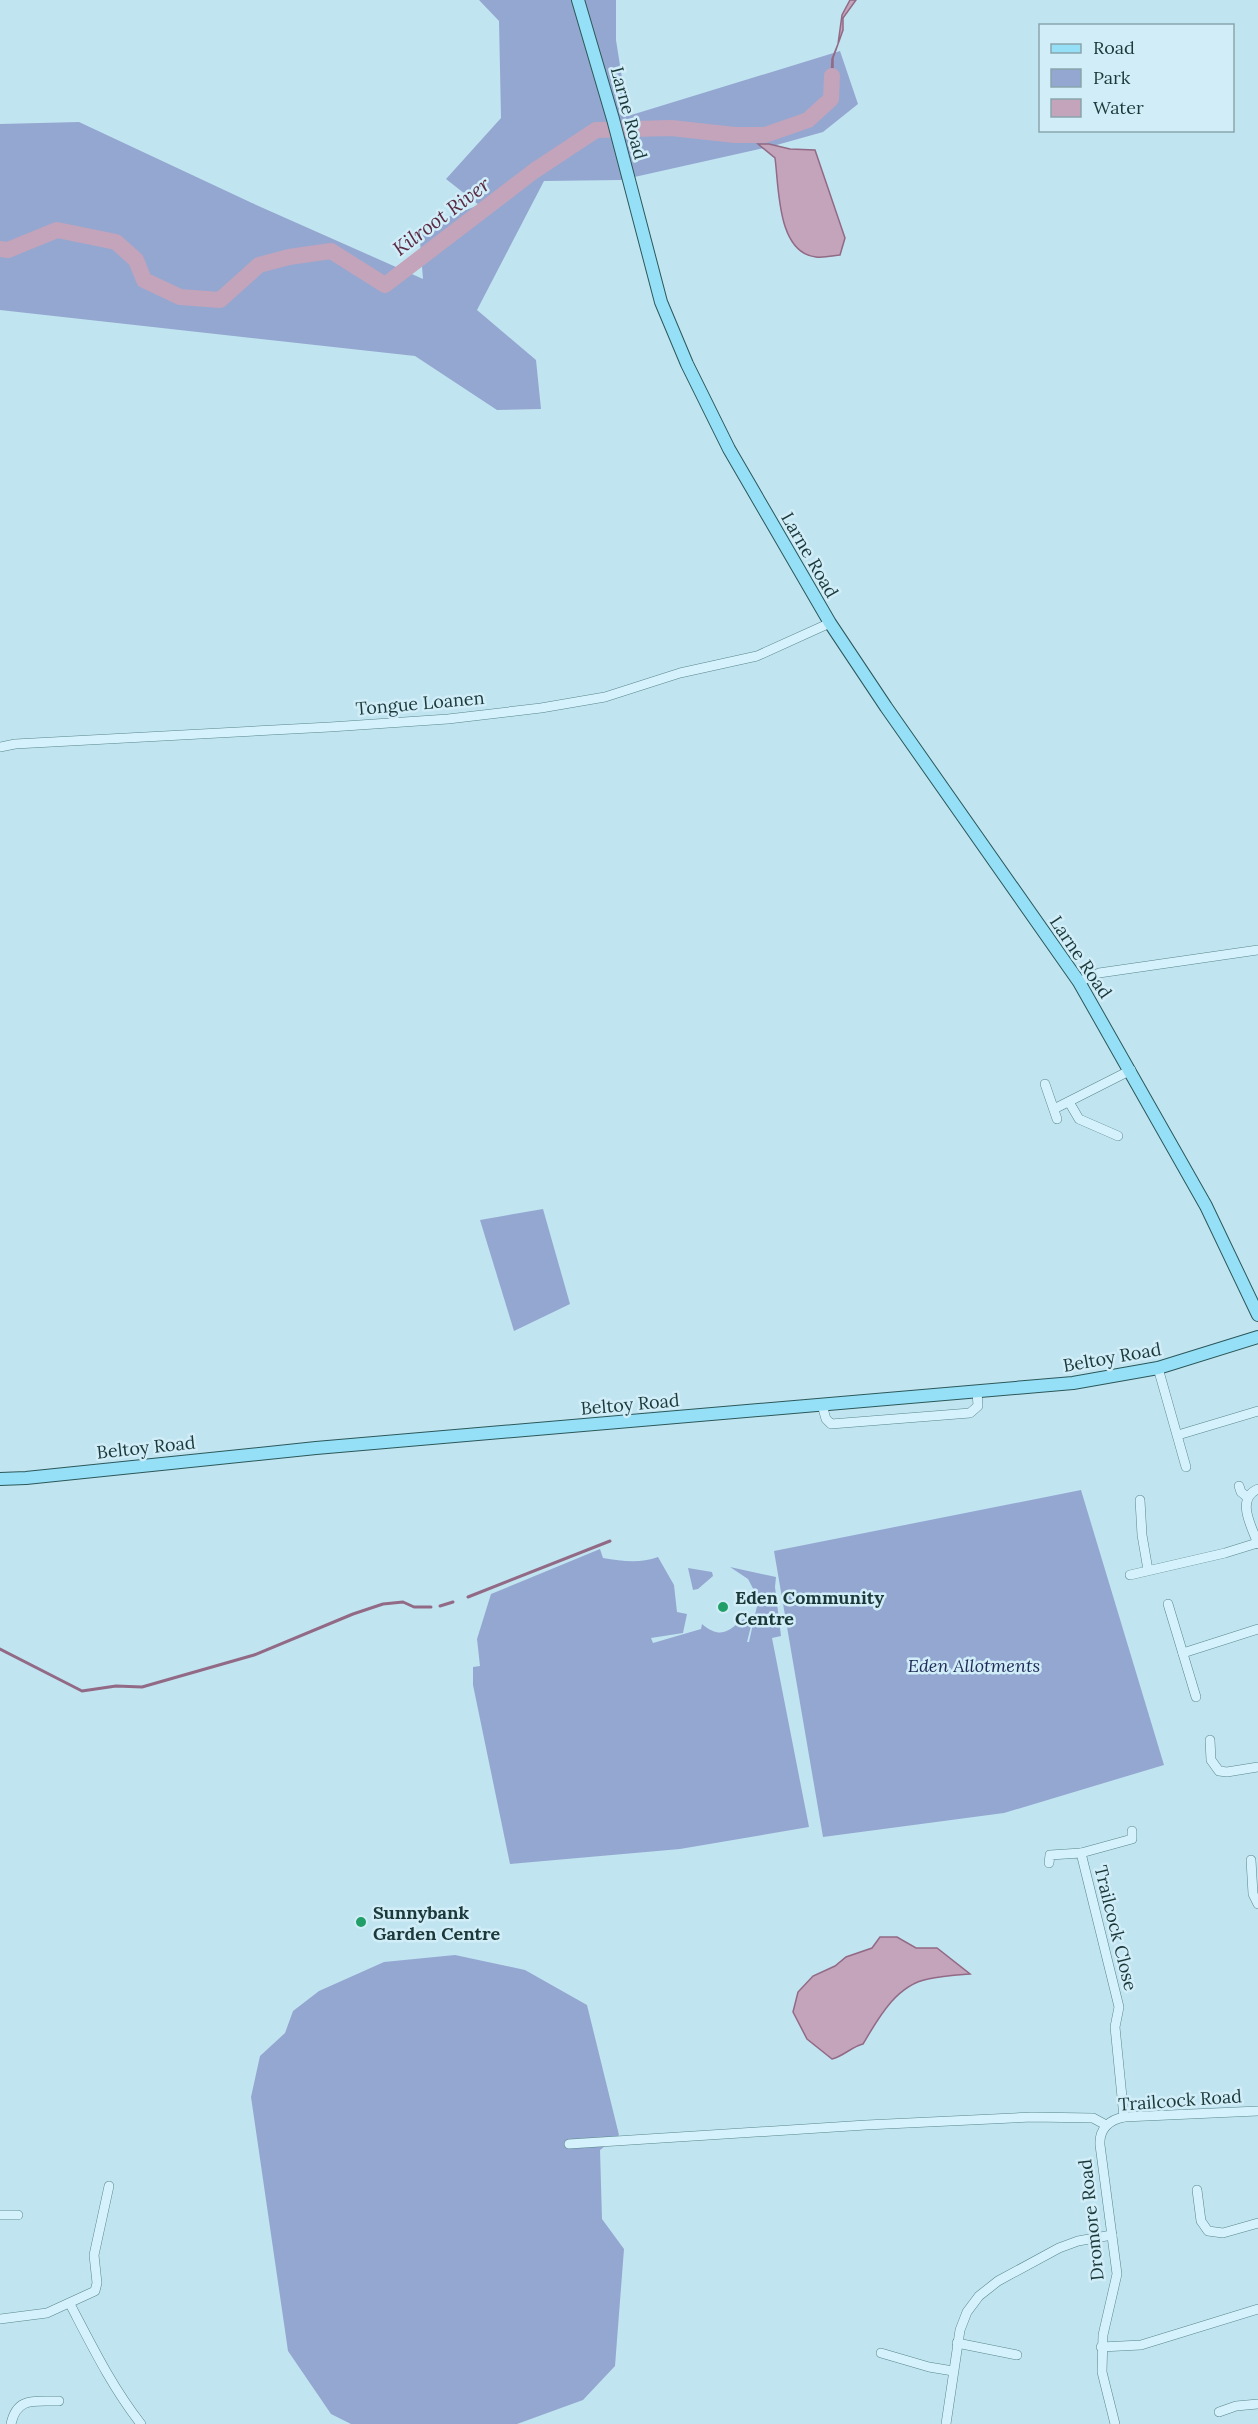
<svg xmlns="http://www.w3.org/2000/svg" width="1258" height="2424" font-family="Lora,serif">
<rect width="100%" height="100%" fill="#c1e4f1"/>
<g fill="#94a7d0">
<polygon points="479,0 616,0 616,40 628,116 840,51 858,104 823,132 773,146 621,180 544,181 477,310 536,360 541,409 497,410 415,356 0,310 0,124 79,122 252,203 423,279 419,228 479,205 446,179 501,118 499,21"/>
<polygon points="543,1209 570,1304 514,1331 480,1220"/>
<polygon points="1081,1490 1164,1765 1004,1813 823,1837 774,1551"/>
<path d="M600,1549L603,1558C622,1561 639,1564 658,1557L674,1585L677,1612L687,1614L683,1633L651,1638L653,1643L701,1629L702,1624C728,1646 734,1619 754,1614L747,1642H749L759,1597L757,1596L748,1579L730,1567L776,1577L775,1587L781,1636L772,1638L809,1827L680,1849L510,1864L473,1685V1667L480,1666L477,1639L491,1594Z"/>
<polygon points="688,1568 712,1572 713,1576 698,1589 693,1590"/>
<polygon points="455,1955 525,1970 587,2005 619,2135 600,2150 602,2219 624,2249 615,2366 583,2400 517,2424 351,2424 331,2414 288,2351 251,2097 260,2056 285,2033 293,2011 319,1991 384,1962"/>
</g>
<g fill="#c3a4bb" stroke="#926a85" stroke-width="1.5">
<polygon points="850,0 856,0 843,18 843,30 833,58 833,91 830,99 832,59 838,44 842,15"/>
<path d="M758,144H769L790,149L815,150L845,238L840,255C832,256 823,258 816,257C777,253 779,187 775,158Z"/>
<path d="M880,1937H897L916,1948H937L970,1974C957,1975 941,1976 928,1979C896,1985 878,2019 863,2044C851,2047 844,2056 832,2059L807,2039L793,2012L798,1992L813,1976L835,1966L846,1957L872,1948Z"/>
</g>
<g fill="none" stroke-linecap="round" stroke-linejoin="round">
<g stroke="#926a85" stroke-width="3">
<polyline points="468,1597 610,1541"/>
<polyline points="440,1606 453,1602"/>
<polyline points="0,1649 82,1691 116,1686 142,1687 254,1655 353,1614 383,1604 403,1602 414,1607 431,1607"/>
</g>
<polyline stroke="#c3a4bb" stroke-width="16" points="0,249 8,250 57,230 116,242 136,260 144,280 180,297 220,300 259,265 289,257 331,251 385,285 534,171 596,130 671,128 735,135 765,135 808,120 831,99 832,76"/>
<defs>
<g id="minor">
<polyline points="0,747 15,744 330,727 448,719 541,708 605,697 680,673 757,656 830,623"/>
<polyline points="1079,982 1099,973 1258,950"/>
<polyline points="1045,1084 1057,1119"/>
<polyline points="1069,1102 1079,1119 1118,1136"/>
<polyline points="1054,1109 1131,1070"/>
<polyline points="1158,1368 1186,1467"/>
<polyline points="822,1405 826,1419 831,1424 970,1413 978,1406 977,1392"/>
<polyline points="1178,1435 1258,1411"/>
<polyline points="1239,1486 1241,1492 1247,1497"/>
<path d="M1258,1489C1235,1499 1252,1527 1258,1544"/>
<polyline points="1140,1500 1142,1535 1148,1570"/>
<polyline points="1130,1575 1225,1553 1257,1543"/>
<polyline points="1168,1604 1196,1697"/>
<polyline points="1183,1653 1258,1629"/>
<polyline points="1210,1740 1211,1760 1219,1771 1227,1772 1258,1767"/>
<polyline points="1081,1853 1132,1839 1132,1831"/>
<polyline points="1251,1860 1253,1894 1258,1904"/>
<polyline points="1049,1863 1050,1855 1081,1853 1119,2007 1115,2027 1124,2117"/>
<polyline points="569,2144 866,2125 1032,2117 1093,2118 1106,2125"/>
<polyline points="1197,2190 1201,2221 1208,2231 1223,2233 1258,2223"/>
<polyline points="0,2215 18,2215"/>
<path d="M70,2304C92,2346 112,2387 141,2424"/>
<polyline points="0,2319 47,2313 95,2291 97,2283 94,2255 109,2186"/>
<polyline points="957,2343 1017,2355"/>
<polyline points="1101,2347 1141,2345 1258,2309"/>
<polyline points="881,2353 929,2367 953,2371"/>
<polyline points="1219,2412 1236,2406 1258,2404"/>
<path d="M11,2424C17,2396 35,2402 59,2401"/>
<polyline points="946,2424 960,2330 967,2312 979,2296 998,2281 1059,2248 1078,2241 1112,2235"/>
<path d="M1115,2424L1102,2372L1103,2335L1117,2274L1100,2145C1099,2129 1109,2120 1124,2117L1258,2111"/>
</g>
<g id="major">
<polyline points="578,0 613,119 661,302 687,364 729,449 830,623 886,707 1079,982 1206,1206 1258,1315"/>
<polyline points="0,1479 26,1478 316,1448 1073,1383 1158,1368 1258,1337"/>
</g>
</defs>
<use href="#minor" stroke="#57878c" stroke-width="10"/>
<use href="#major" stroke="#2b5859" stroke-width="14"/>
<use href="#minor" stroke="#d5f1fb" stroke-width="9"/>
<use href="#major" stroke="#95dff7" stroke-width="12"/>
</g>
<g fill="#229f68" stroke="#d1edf8" stroke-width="2">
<circle cx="723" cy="1607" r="6"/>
<circle cx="361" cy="1922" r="6"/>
</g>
<g text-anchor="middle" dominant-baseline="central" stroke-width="5" stroke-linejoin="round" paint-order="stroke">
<g font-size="18" fill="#1c393a" stroke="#d1edf8">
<text transform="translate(629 113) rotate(75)">Larne Road</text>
<text transform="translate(810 555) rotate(60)">Larne Road</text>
<text transform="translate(420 703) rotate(-5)">Tongue Loanen</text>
<text transform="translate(1081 957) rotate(56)">Larne Road</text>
<text transform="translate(1112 1357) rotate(-10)">Beltoy Road</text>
<text transform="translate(630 1404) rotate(-5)">Beltoy Road</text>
<text transform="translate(146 1447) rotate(-6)">Beltoy Road</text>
<text transform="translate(1116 1928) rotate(76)">Trailcock Close</text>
<text transform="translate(1180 2100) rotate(-4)">Trailcock Road</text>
<text transform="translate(1091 2220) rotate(-96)">Dromore Road</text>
</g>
<g font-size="18" font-weight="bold" fill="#1c393a" stroke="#d1edf8" text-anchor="start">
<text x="735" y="1597">Eden Community<tspan x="735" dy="21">Centre</tspan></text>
<text x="373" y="1912">Sunnybank<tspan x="373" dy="21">Garden Centre</tspan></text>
</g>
<g font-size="18" font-style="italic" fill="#212b58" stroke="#d1edf8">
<text x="974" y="1665">Eden Allotments</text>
</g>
<g font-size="20" font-style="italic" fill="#5b2a43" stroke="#d1edf8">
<text transform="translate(441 216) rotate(-37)">Kilroot River</text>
</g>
</g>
<rect x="1039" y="24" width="195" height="108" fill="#d1edf8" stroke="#89a5ac" stroke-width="1.5"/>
<rect x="1051" y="44" width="30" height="9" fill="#95dff7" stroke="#89a5ac" stroke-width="1.5"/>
<text x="1093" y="54" font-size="18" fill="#1c393a">Road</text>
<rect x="1051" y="69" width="30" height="18" fill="#94a7d0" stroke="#89a5ac" stroke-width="1.5"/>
<text x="1093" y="84" font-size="18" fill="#1c393a">Park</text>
<rect x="1051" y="99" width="30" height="18" fill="#c3a4bb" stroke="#89a5ac" stroke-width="1.5"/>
<text x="1093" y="114" font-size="18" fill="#1c393a">Water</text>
</svg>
